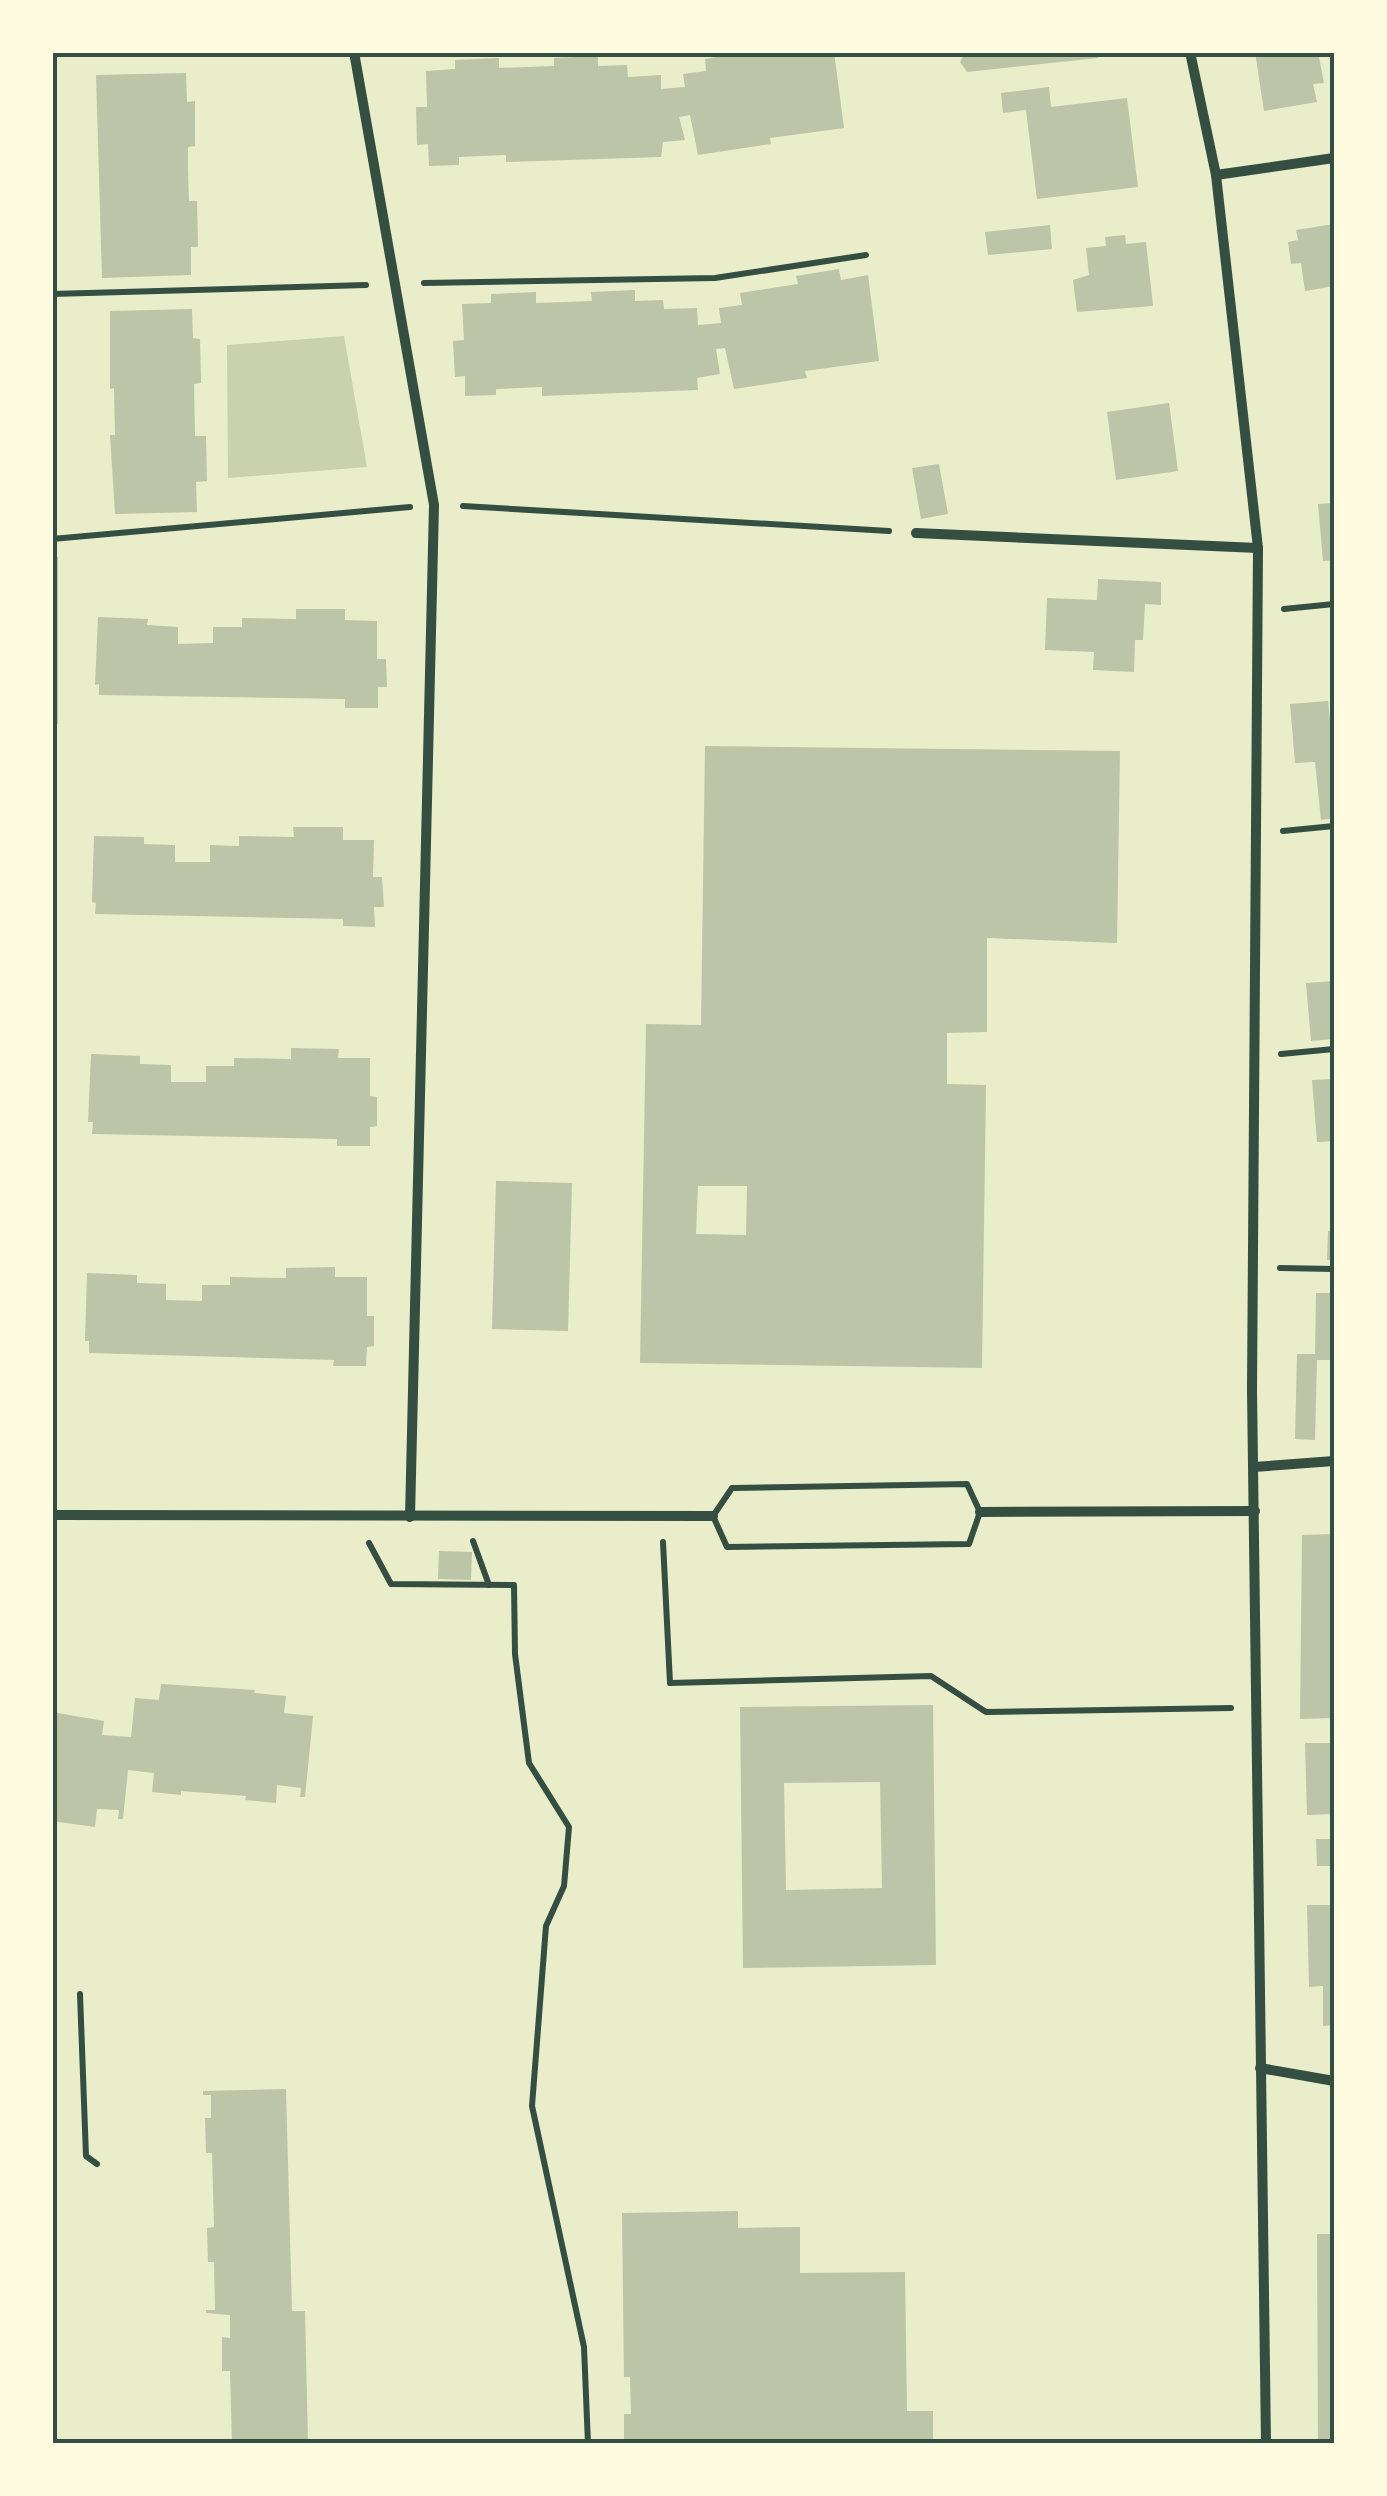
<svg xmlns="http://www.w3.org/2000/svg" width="1387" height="2496" font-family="'Public Sans',sans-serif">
<rect width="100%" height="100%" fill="#e9edc9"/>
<polygon fill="#cad2ad" points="344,336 367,467 228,478 227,345"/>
<g fill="#bcc5a7" fill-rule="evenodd">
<polygon points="746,52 834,52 844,128 770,138 771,144 698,155 690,115 679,117 685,140 663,142 661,157 506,162 506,155 459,157 459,165 429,166 428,144 417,145 416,107 427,107 426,71 455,69 455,60 499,58 499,68 554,66 554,58 598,56 598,66 627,65 628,77 661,75 661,89 685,87 683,74 706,71 705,59"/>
<polygon points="965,52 1098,52 1098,58 967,72 960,62"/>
<polygon points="1255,52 1318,52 1324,83 1313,84 1317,102 1264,111"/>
<polygon points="186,73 187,102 195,101 195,146 188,147 188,170 189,201 197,201 198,247 191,247 191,275 102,278 96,75"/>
<polygon points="1049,87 1051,107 1127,98 1138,187 1037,199 1026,110 1003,113 1001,93"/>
<polygon points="1334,224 1334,286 1305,291 1301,263 1291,264 1288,242 1298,240 1296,230"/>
<polygon points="1050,225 1052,249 988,255 985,232"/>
<polygon points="1125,235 1126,244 1146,242 1153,306 1077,312 1073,280 1089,275 1086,248 1106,246 1105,237"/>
<polygon points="839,269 841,280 868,275 879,361 805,371 807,378 734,389 725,348 716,349 720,374 697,378 698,390 542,396 542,387 496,389 496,395 465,396 465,376 455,377 453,341 464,340 462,304 491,303 491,294 536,292 536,303 592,301 591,292 635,290 635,301 663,300 664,309 697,308 698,325 721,323 719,308 742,305 740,293 798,284 796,276"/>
<polygon points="192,309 193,338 200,339 201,383 194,384 195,436 206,436 207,481 196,482 197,512 115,514 110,435 115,435 114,388 110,389 110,311"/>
<polygon points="1169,403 1178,471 1116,480 1107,412"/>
<polygon points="939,464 948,514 921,519 912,468"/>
<polygon points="1334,503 1334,560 1323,561 1318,504"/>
<rect x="52" y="557" width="6" height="167"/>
<polygon points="1098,579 1161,582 1161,605 1145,604 1143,640 1135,640 1134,672 1093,670 1094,652 1045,650 1047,598 1097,600"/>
<polygon points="296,609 345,609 345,620 377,621 377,659 386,659 387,687 378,687 378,708 345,708 345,699 99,695 99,684 95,685 98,617 148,619 147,625 178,627 178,644 213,643 213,627 242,627 242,618 296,619"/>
<polygon points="1328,701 1334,760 1334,818 1321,820 1315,762 1295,763 1290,704"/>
<path d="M705,746L1120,751L1117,943L987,938V1032L947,1033V1084L986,1085L982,1368L640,1363L646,1024L701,1025ZM698,1186H747L746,1235L696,1234Z"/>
<polygon points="293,827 343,827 343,840 374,840 373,877 382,877 384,907 374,907 375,927 343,926 343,919 95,914 96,903 92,902 94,836 144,837 144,844 175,845 175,862 210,862 210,845 239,846 239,836 294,837"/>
<polygon points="1334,981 1334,1039 1311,1041 1306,983"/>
<polygon points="291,1048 339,1049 338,1058 370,1058 370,1096 377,1097 377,1126 370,1127 370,1146 337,1146 337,1139 92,1134 93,1122 88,1122 91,1054 140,1056 140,1064 171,1065 171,1082 206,1082 206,1066 234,1066 234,1058 291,1059"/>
<polygon points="1334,1079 1334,1141 1317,1142 1312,1080"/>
<polygon points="496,1181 572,1183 568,1331 492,1329"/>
<polygon points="1328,1231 1334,1231 1334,1260 1327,1260"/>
<polygon points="335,1267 335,1277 367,1277 367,1316 374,1316 374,1346 367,1347 366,1366 333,1366 334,1360 89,1353 89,1341 85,1341 87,1273 137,1275 137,1283 166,1284 166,1300 202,1301 202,1285 230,1285 230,1277 286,1278 286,1268"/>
<polygon points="1316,1293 1334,1293 1334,1360 1317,1360 1315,1440 1295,1439 1297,1354 1315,1354"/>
<polygon points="1334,1534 1334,1718 1300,1719 1302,1535"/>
<polygon points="439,1551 472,1552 471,1580 438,1579"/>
<polygon points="161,1684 255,1690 254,1693 286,1696 284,1713 313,1716 305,1797 300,1797 301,1788 277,1785 276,1803 245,1800 246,1796 181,1791 181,1795 152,1792 154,1773 128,1770 123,1819 118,1819 119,1810 97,1809 95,1827 52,1821 52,1712 104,1721 102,1735 131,1737 135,1698 159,1700"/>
<path d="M933,1705L936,1965L743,1968L740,1707ZM880,1782L882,1888L786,1890L784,1783Z"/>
<polygon points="1305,1743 1334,1743 1334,1814 1307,1815"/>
<polygon points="1316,1839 1334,1839 1334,1866 1317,1866"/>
<polygon points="1307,1905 1334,1905 1334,2025 1323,2026 1323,1986 1309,1987"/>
<polygon points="286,2089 292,2311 305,2311 308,2444 232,2444 230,2371 222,2371 222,2337 230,2338 230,2315 206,2313 206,2310 215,2310 214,2262 208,2262 207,2228 214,2227 212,2153 206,2153 205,2118 211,2118 211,2095 203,2095 203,2091"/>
<polygon points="738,2211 738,2228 800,2227 800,2273 905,2272 907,2411 933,2411 933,2444 624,2444 624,2414 631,2414 630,2377 624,2377 622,2213"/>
<polygon points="1317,2234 1334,2234 1334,2444 1318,2444"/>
</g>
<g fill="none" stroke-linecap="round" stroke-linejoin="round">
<g stroke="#344e41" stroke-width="6">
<polyline points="424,283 715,278 866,255"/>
<polyline points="52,294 366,285"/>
<polyline points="463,506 889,531"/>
<polyline points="52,539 410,507"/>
<polyline points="1284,609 1334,604"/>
<polyline points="1283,831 1334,826"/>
<polyline points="1281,1054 1334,1049"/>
<polyline points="1280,1268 1334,1269"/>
<polygon points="967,1484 980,1512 969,1544 727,1547 713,1516 732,1488"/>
<polyline points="473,1541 489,1585"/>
<polyline points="663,1542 670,1683 931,1676 986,1712 1231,1708"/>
<polyline points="369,1543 391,1584 514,1585 515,1654 529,1763 569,1827 564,1886 546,1926 532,2106 584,2347 588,2444"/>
<polyline points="80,1994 86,2156 97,2164"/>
</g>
<g stroke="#344e41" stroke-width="10">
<polyline points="354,52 434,505 410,1517"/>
<polyline points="1190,52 1216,175 1258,548 1252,1390 1266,2444"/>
<polyline points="1216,175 1334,158"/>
<polyline points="916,533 1258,548"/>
<polyline points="1254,1467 1334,1461"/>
<polyline points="980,1512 1255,1511"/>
<polyline points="52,1515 713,1516"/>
<polyline points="1260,2068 1334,2081"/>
</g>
</g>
<rect width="1387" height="2496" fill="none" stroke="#fefae0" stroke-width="110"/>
<rect x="55" y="55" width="1277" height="2386" fill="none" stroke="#344e41" stroke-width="4"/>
</svg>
